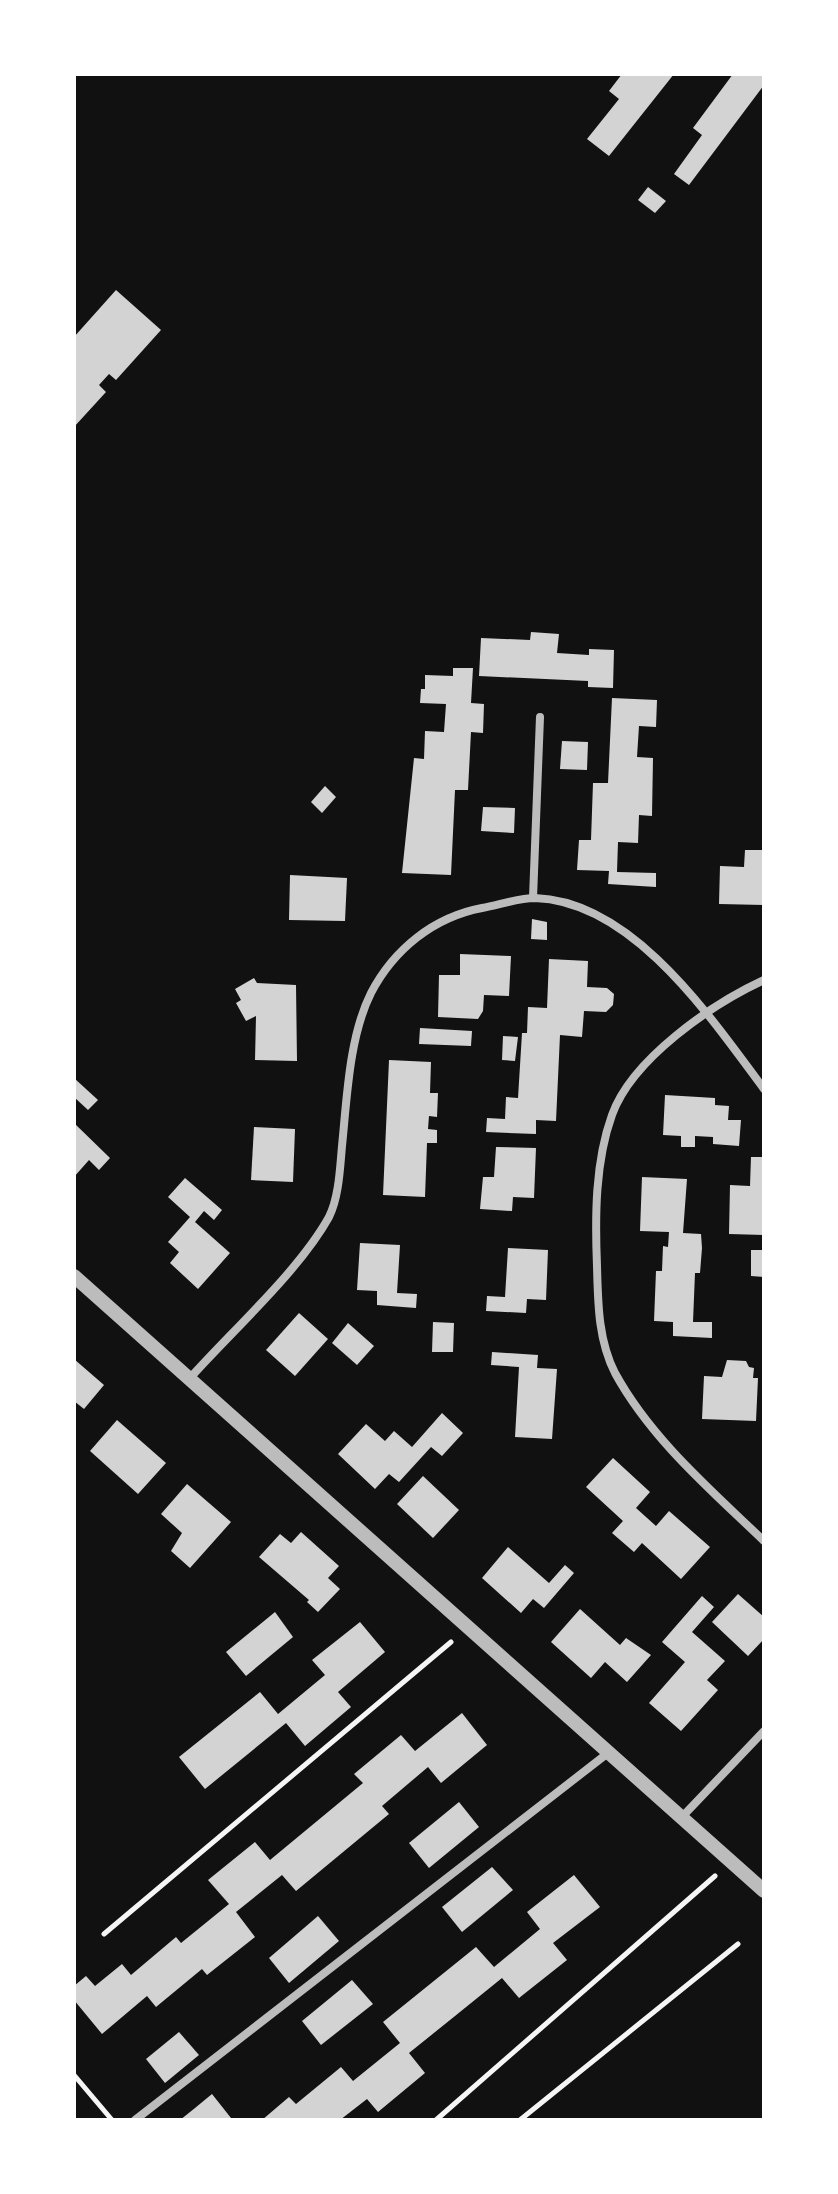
<svg xmlns="http://www.w3.org/2000/svg" width="838" height="2194" font-family="Karla,sans-serif">
<rect width="100%" height="100%" fill="#111"/>
<g fill="#d3d3d3">
<polygon points="622,74 674,74 609,156 587,139 619,99 609,91"/>
<polygon points="733,74 764,74 764,85 689,185 674,174 702,135 693,128"/>
<polygon points="648,187 666,201 655,213 638,200"/>
<polygon points="116,290 161,330 116,380 109,374 99,385 106,392 74,427 74,337"/>
<polygon points="531,632 559,634 557,653 589,655 589,649 614,650 613,688 588,687 588,681 479,676 481,638 530,640"/>
<polygon points="453,668 473,668 471,703 484,704 483,733 471,732 468,790 455,790 451,875 402,873 414,758 424,759 425,731 444,732 446,704 420,703 421,689 425,689 425,675 453,676"/>
<polygon points="612,698 657,700 656,727 639,726 637,757 653,758 652,816 639,815 638,843 618,842 617,872 656,873 656,887 608,884 609,871 577,870 579,840 591,840 593,783 608,783"/>
<polygon points="562,741 588,742 587,770 560,769"/>
<polygon points="325,786 336,797 322,813 311,802"/>
<polygon points="483,807 515,808 514,833 481,831"/>
<polygon points="745,850 764,850 764,905 719,904 720,866 744,867"/>
<polygon points="290,875 347,878 345,921 289,920"/>
<polygon points="532,919 547,922 547,940 531,939"/>
<polygon points="460,954 511,956 509,996 484,995 483,1011 478,1019 438,1017 439,975 460,975"/>
<polygon points="549,959 588,961 587,987 607,988 614,994 613,1005 606,1012 584,1011 582,1037 560,1035 556,1121 536,1120 536,1134 486,1132 487,1118 505,1119 506,1097 518,1098 522,1033 527,1033 528,1007 547,1008"/>
<polygon points="254,978 257,983 296,985 297,1061 255,1060 256,1016 246,1021 236,1003 241,1000 235,989"/>
<polygon points="420,1028 472,1031 471,1046 419,1044"/>
<polygon points="503,1036 518,1037 515,1061 502,1060"/>
<polygon points="389,1060 431,1062 430,1093 438,1093 437,1117 429,1116 428,1129 437,1130 437,1143 427,1143 425,1197 383,1195"/>
<polygon points="74,1078 98,1100 88,1110 74,1097"/>
<polygon points="665,1095 715,1098 715,1105 729,1106 728,1120 741,1120 739,1146 713,1144 713,1137 695,1136 695,1147 681,1147 681,1136 663,1135"/>
<polygon points="74,1123 110,1158 99,1170 89,1160 74,1177"/>
<polygon points="254,1127 295,1129 293,1182 251,1180"/>
<polygon points="496,1147 536,1148 534,1198 513,1197 512,1211 480,1209 483,1177 494,1177"/>
<polygon points="751,1157 764,1157 764,1235 729,1234 730,1185 750,1186"/>
<polygon points="642,1177 687,1179 683,1233 701,1234 702,1248 700,1273 695,1273 693,1322 712,1322 712,1338 673,1336 673,1322 654,1321 656,1271 662,1271 663,1246 668,1247 669,1232 640,1231"/>
<polygon points="185,1178 222,1210 214,1220 204,1211 195,1222 230,1253 198,1289 170,1263 179,1252 168,1242 190,1217 168,1197"/>
<polygon points="360,1243 400,1245 397,1293 417,1294 416,1308 377,1305 377,1291 357,1290"/>
<polygon points="508,1248 548,1250 546,1300 527,1299 526,1313 486,1311 487,1296 505,1297"/>
<polygon points="751,1250 764,1250 764,1277 751,1276"/>
<polygon points="299,1313 328,1339 295,1376 266,1350"/>
<polygon points="433,1322 454,1323 453,1352 432,1352"/>
<polygon points="348,1323 374,1346 357,1365 332,1343"/>
<polygon points="492,1352 538,1355 537,1368 557,1369 552,1439 515,1437 519,1367 491,1365"/>
<polygon points="74,1359 104,1385 84,1409 74,1401"/>
<polygon points="727,1360 746,1361 749,1367 754,1368 753,1378 758,1378 756,1421 702,1419 704,1376 722,1377"/>
<polygon points="442,1413 463,1433 442,1456 431,1447 399,1482 389,1474 375,1489 338,1454 366,1424 385,1441 394,1431 412,1447"/>
<polygon points="117,1420 166,1463 138,1494 90,1451"/>
<polygon points="613,1458 650,1492 636,1508 656,1526 669,1511 710,1547 681,1579 642,1543 634,1552 612,1533 623,1521 586,1487"/>
<polygon points="423,1476 459,1510 433,1538 397,1504"/>
<polygon points="187,1484 231,1522 190,1568 171,1551 182,1533 161,1514"/>
<polygon points="301,1532 339,1566 328,1578 340,1589 318,1612 307,1602 309,1600 259,1557 280,1534 291,1543"/>
<polygon points="508,1547 549,1583 565,1565 574,1573 544,1608 533,1599 521,1613 482,1578"/>
<polygon points="738,1594 764,1617 764,1639 748,1656 712,1622"/>
<polygon points="702,1596 714,1607 692,1632 725,1661 707,1680 718,1690 681,1731 649,1703 685,1662 662,1642"/>
<polygon points="580,1609 620,1645 626,1638 651,1655 627,1682 605,1662 591,1678 551,1642"/>
<polygon points="275,1612 293,1637 246,1676 226,1652"/>
<polygon points="360,1622 385,1652 338,1692 351,1707 305,1746 286,1723 205,1789 179,1757 260,1692 278,1714 325,1675 312,1660"/>
<polygon points="462,1713 487,1745 441,1783 428,1767 382,1806 389,1814 296,1891 282,1875 236,1912 255,1937 207,1975 202,1969 156,2007 147,1996 102,2034 74,2000 74,1986 86,1976 95,1986 122,1964 131,1975 176,1937 181,1943 229,1904 208,1880 255,1842 270,1860 363,1783 354,1774 401,1735 415,1751"/>
<polygon points="459,1802 479,1827 429,1868 409,1843"/>
<polygon points="492,1867 513,1890 462,1932 442,1907"/>
<polygon points="574,1875 600,1907 553,1943 567,1960 519,1998 502,1978 455,2016 409,2053 425,2073 378,2112 367,2099 340,2120 262,2120 289,2097 296,2104 341,2067 353,2081 400,2043 383,2022 476,1947 494,1967 540,1929 527,1912"/>
<polygon points="318,1916 339,1941 289,1983 269,1958"/>
<polygon points="352,1980 373,2004 321,2045 302,2021"/>
<polygon points="179,2032 199,2055 165,2083 146,2059"/>
<polygon points="212,2094 231,2118 180,2120 195,2108"/>
</g>
<g fill="none" stroke-linecap="round" stroke-linejoin="round">
<g stroke="#f5f5f5" stroke-width="5">
<polyline points="104,1934 451,1642"/>
<polyline points="74,2075 112,2120"/>
<polyline points="436,2120 715,1876"/>
<polyline points="520,2120 738,1944"/>
</g>
<g stroke="#bcbcbc" stroke-width="8">
<polyline points="533,898 540,717"/>
<path d="M764,980C712,1004 632,1059 612,1115C595,1162 595,1217 597,1266C598,1302 598,1340 615,1373C651,1439 711,1490 764,1541"/>
<path d="M191,1377C233,1330 299,1271 329,1217C339,1197 340,1168 342,1146C347,1098 349,1037 371,993C394,949 434,917 482,908C499,905 518,898 535,898C633,901 711,1018 764,1089"/>
<polyline points="681,1818 764,1731"/>
<polyline points="135,2120 608,1753"/>
</g>
<polyline stroke="#bcbcbc" stroke-width="14" points="74,1276 764,1891"/>
</g>
<rect width="838" height="2194" fill="none" stroke="#ffffff" stroke-width="152"/>
</svg>
